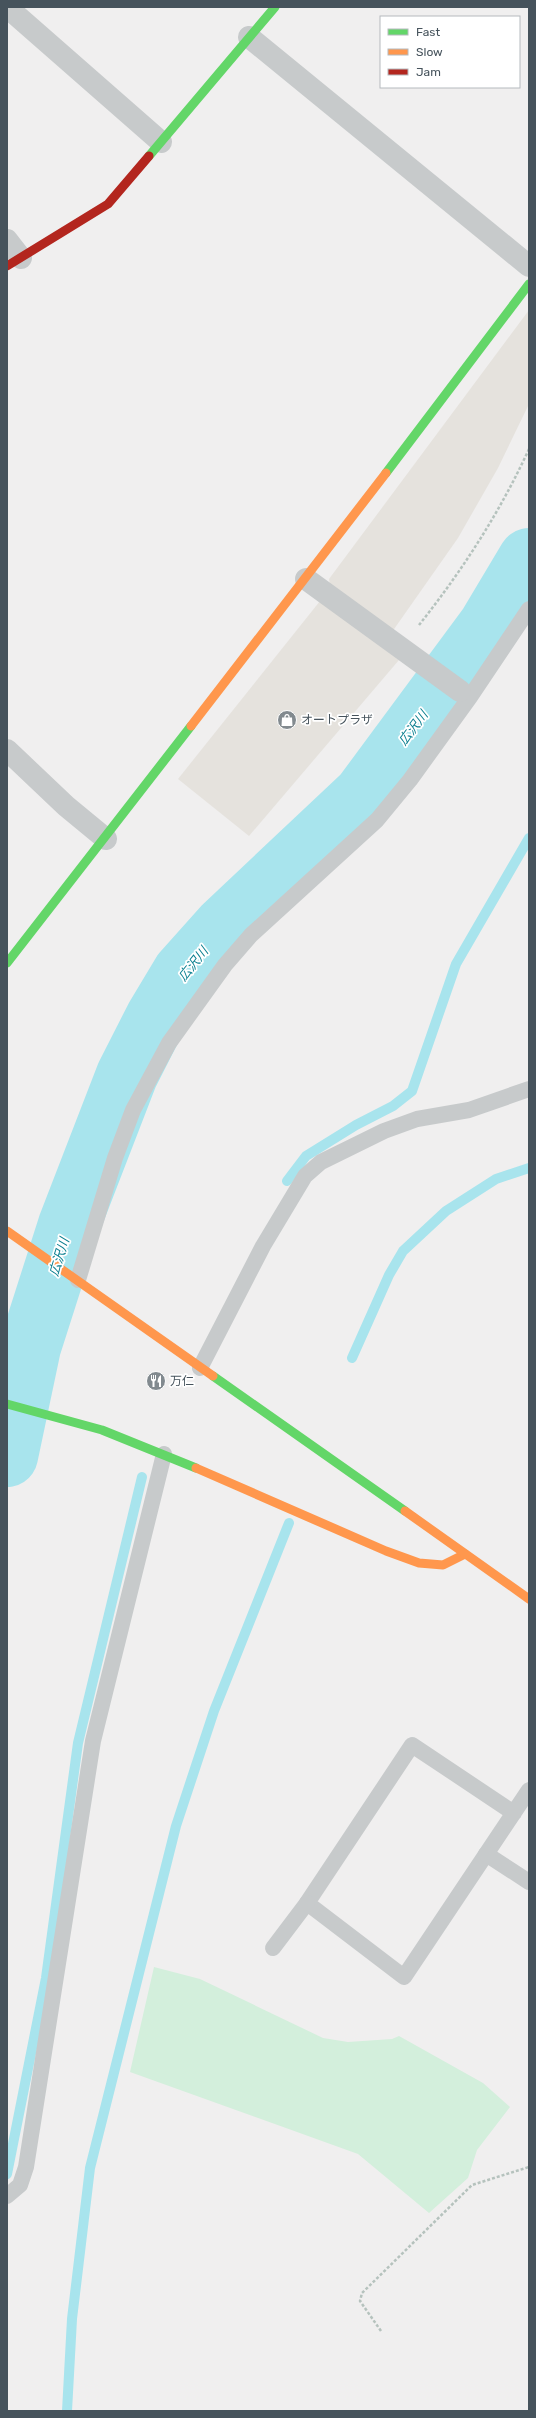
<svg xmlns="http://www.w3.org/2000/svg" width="536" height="2418" font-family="Rubik,'Noto Sans JP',sans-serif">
<rect width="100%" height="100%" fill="#f0efef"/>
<g fill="#e5e2dd">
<polygon points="529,310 529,404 498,468 458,538 392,632 330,585 329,579"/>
<polygon points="320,601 399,660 249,836 178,779"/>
</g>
<polygon fill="#d3efdc" points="154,1967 200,1979 323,2038 348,2042 392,2039 399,2036 483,2083 510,2107 477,2150 468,2178 429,2213 358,2154 130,2072"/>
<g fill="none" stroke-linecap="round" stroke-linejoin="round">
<g stroke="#a8e4ed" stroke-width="10">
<polyline points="287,1181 306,1156 356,1125 393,1106 412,1091 456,964 529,838"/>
<polyline points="352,1358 389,1275 403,1251 446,1211 496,1179 529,1168"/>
<polyline points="7,2174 46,1978 78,1743 142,1477"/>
<polyline points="67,2411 72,2319 90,2168 176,1826 214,1711 289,1523"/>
</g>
<polyline stroke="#a8e4ed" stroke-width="62" points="7,1456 30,1347 69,1225 127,1075 156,1018 183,973 225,926 364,795 489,626 529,559"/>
<g stroke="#b5c2bd" stroke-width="2.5" stroke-dasharray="3 2" stroke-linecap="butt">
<path d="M419,625C462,571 500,512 529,449"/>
<polyline points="381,2331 360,2301 362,2293 472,2185 529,2167"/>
</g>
<g stroke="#c7cacb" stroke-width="16">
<polyline points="78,1280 115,1158 133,1110 169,1043 225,965 251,935 377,820 410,780 470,697 529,609"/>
<polyline points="200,1368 263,1246 305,1176 321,1162 384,1131 417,1119 469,1110 529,1089"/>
<polyline points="514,1813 412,1745 307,1903 404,1977 529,1790"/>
<polyline points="486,1854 529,1882"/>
<polyline points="273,1948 307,1903"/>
<polyline points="7,2196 20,2185 26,2167 93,1741 164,1454"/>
</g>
<g stroke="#c7cacb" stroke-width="22">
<polyline points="7,7 161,142"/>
<polyline points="249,37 529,266"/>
<polyline points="7,240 21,258"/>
<polyline points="306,579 460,691"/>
<polyline points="7,750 66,806 106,839"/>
</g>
<g stroke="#63d668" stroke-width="9">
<polyline points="149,156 275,7"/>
<polyline points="386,473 529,284"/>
<polyline points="7,963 191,726"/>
<polyline points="213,1376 405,1511"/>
<polyline points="7,1404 102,1430 196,1468"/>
</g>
<g stroke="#ff974d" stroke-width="9">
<polyline points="191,726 386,473"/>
<polyline points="7,1231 213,1376"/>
<polyline points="196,1468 386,1551 419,1563 443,1565 465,1554"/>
<polyline points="405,1511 529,1599"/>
</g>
<polyline stroke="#b3261e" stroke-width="9" points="7,266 108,204 149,156"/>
</g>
<defs>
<symbol id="shop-disc" viewBox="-11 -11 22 22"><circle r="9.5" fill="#828a8f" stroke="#fff"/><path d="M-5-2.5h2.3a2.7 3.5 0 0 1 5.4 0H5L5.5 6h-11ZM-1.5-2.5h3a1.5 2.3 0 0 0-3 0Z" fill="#fff"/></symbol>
<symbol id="restaurant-disc" viewBox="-11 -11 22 22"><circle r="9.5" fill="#828a8f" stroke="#fff"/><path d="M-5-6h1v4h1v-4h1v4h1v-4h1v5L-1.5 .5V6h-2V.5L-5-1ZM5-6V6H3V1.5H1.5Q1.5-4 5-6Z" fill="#fff"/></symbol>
</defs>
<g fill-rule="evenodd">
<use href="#shop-disc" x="276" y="709" width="22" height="22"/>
<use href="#restaurant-disc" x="145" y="1370" width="22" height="22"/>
</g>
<g text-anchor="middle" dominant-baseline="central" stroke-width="3.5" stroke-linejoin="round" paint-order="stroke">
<g font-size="12" fill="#46535c" stroke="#fff" text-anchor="start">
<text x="301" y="720">オートプラザ</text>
<text x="170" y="1381">万仁</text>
</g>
<g font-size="13" font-style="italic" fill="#0d8091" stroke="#fff">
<text transform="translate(413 728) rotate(-53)">広沢川</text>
<text transform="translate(193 964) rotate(-51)">広沢川</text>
<text transform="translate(59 1257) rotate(-73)">広沢川</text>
</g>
</g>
<rect width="536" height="2418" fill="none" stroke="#46535c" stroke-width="16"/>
<rect x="380" y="16" width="140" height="72" fill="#ffffff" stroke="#b5babe"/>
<rect x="388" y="29" width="20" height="6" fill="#63d668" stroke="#b5babe"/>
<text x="416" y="36" font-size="12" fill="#46535c">Fast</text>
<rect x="388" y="49" width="20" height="6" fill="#ff974d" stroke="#b5babe"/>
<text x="416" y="56" font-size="12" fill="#46535c">Slow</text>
<rect x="388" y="69" width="20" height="6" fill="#b3261e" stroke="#b5babe"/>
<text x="416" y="76" font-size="12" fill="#46535c">Jam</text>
</svg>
